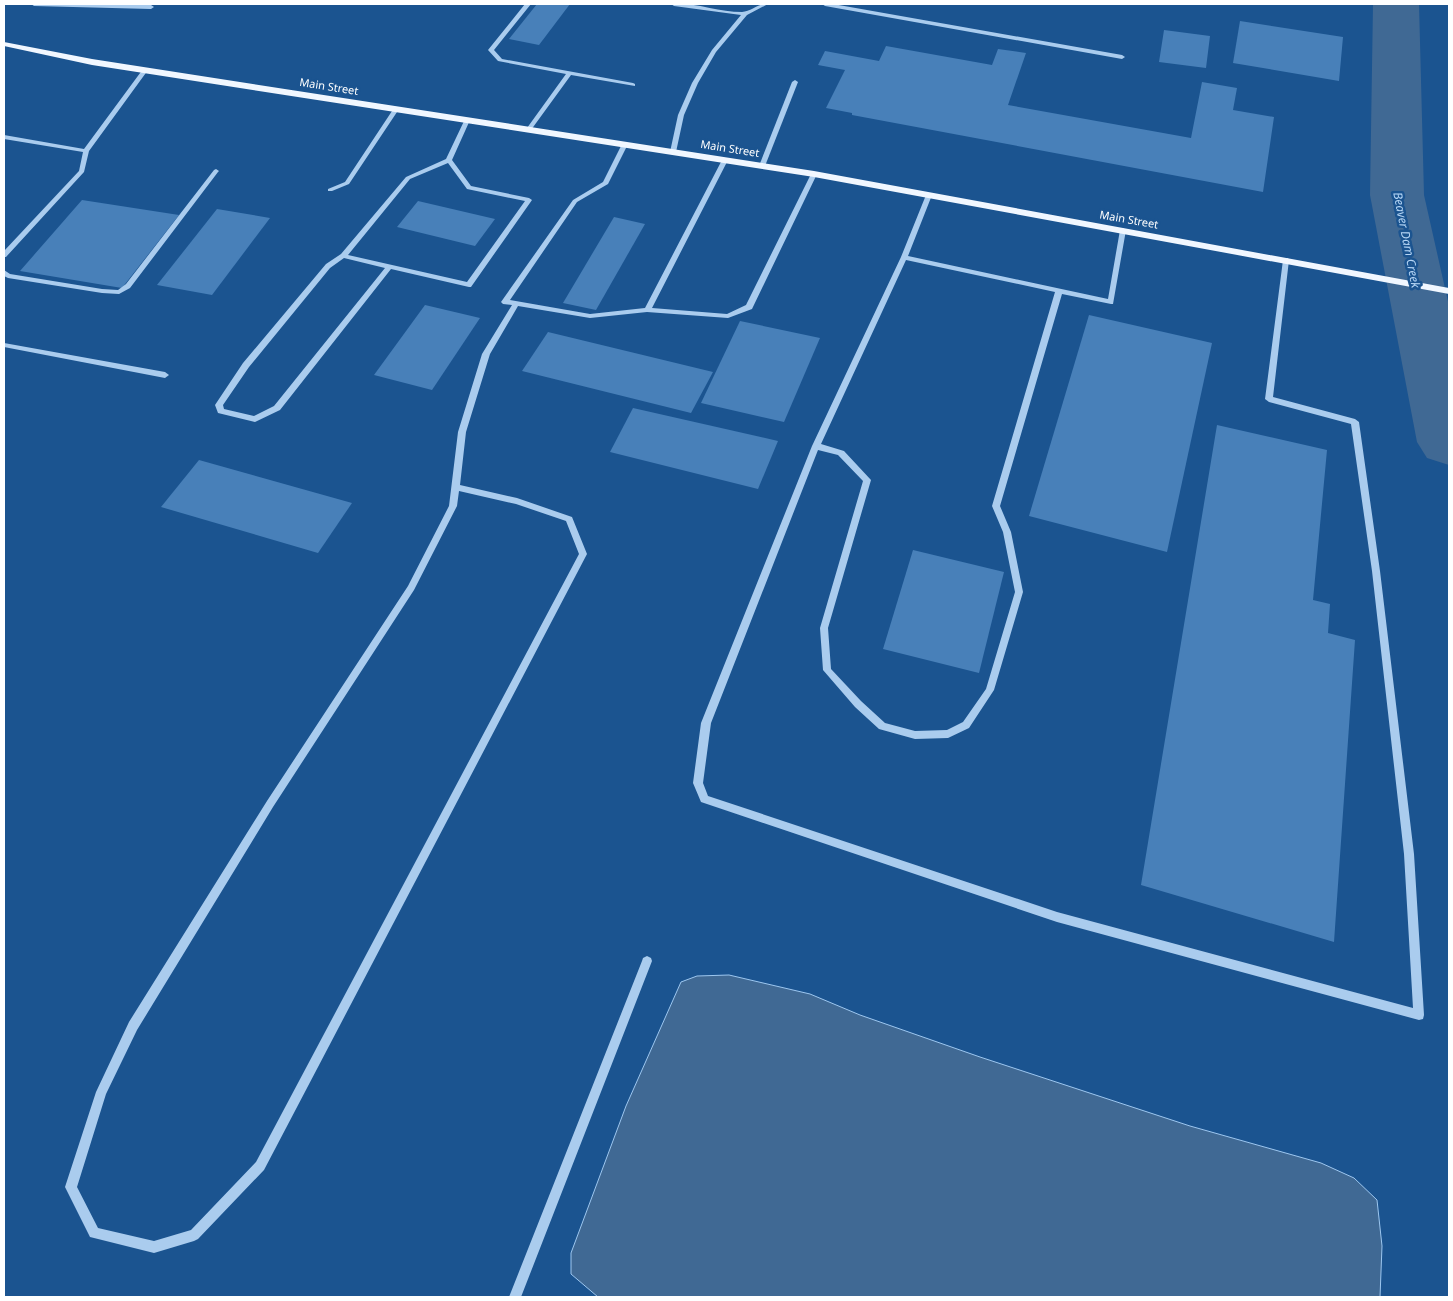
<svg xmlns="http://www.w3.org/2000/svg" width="1453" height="1301" font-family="'Noto Sans',sans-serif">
<rect width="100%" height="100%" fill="#1b5490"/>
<polygon fill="#406994" stroke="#9dc7f0" points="729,975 810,994 860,1015 980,1057 1190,1126 1321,1163 1354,1178 1377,1200 1382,1246 1380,1297 598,1297 571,1274 571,1253 626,1106 681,982 697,976"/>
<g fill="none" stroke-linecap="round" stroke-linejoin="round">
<polygon fill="#406994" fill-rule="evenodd" points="1373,4 1419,4 1424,195 1449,306 1449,465 1427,458 1417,442 1370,195"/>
</g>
<g fill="#4880b9">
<polygon points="537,4 570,4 539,45 509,39"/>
<polygon points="1240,21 1343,37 1339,81 1233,63"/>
<polygon points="1164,30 1210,36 1206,68 1159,62"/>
<polygon points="886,46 992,65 998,49 1026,53 1008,105 1191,138 1202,82 1237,88 1233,110 1274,117 1263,192 852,115 852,113 826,108 845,70 818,65 825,51 879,61"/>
<polygon points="82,200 179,215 122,288 20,271"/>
<polygon points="418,201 495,219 475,246 397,227"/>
<polygon points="217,209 270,218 212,295 157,285"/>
<polygon points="614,217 645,224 596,310 563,303"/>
<polygon points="425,305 480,318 432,390 374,375"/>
<polygon points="1089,315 1212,343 1167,552 1029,516"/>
<polygon points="740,321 820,338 784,422 701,403"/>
<polygon points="548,332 713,372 691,413 522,371"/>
<polygon points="633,408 778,441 758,489 610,452"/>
<polygon points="1217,425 1327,450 1313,600 1330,604 1328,633 1355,640 1334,942 1141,885"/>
<polygon points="199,460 352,503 318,553 161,507"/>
<polygon points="913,550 1004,572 979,673 883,649"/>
</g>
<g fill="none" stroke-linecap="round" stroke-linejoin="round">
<g fill="#ace" fill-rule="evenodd">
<polygon points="31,4 151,5 154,7 151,9 34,6"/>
<polygon points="525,4 531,4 494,50 502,59 633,83 635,84 635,86 571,75 531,130 527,130 527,128 566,74 498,61 488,50"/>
<path d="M671,4C695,2 718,12 742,12C751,12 758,3 768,4L747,15L716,52L698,83L684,115L676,152L673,154L670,152L678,115L692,83L712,50L741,15L674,6Z"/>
<polygon points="822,4 833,4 1122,55 1125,57 1122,59 825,6"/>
<polygon points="143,69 148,70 89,151 84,172 6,257 4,257 4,251 79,171 83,152 4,139 4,135 84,149"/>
<polygon points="795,80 798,82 765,166 760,167 759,166 792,82"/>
<polygon points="394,108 399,109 349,184 332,191 328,191 328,189 345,182"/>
<path d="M465,119L470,120L452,160L471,186L529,198L532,200L471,287H469L391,269L280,410L255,422L218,413L215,405L243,363L326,264L341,254L406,177L446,159ZM448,163L467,189L525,201L467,282L348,255L410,179ZM344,258L385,268L274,406L254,416L224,409L223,405L249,367L330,268Z"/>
<path d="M625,142L628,144L608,184L577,202L510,300L590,314L645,308L722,160L725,158L728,160L652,308L727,314L746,305L811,174L814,172L817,174L752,309L728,318L647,312L590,318L518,306L490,354L466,432L460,485L517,498L572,517L587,554L264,1170L198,1239L194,1241L154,1253L90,1237L65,1187L96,1092L129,1022L267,801L408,586L449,506L458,432L482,354L512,305L503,304L501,302L573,200L603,182L622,144ZM459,491L516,504L566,521L579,554L256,1162L191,1230L154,1241L98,1228L77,1187L106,1094L137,1030L273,807L414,590L457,506Z"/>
<polygon points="216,169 219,171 218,172 130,288 119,294 102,293 8,278 4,276 4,270 10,274 102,289 118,290 126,284 214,170"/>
<path d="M929,193L932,195L908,256L1108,299L1120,230L1123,228L1126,230L1113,304H1111L1062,294L1000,506L1011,532L1023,592L994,690L969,728L948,738L915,739L879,729L855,707L823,670L820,628L863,481L838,455L818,450L711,723L703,783L708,796L1057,912L1413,1008L1404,854L1372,571L1351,424L1269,402L1265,399L1283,260L1286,258H1288L1289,260L1273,397L1355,419L1359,422L1380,571L1414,854L1424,1015L1423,1019L1419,1020L1057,922L701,802L693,783L701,723L812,446L901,257L926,195ZM906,260L1055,292L992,506L1003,532L1015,592L986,689L963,722L947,730L915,731L885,723L861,701L831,669L828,628L871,480L844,451L821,444Z"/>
<polygon points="4,343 165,372 169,375 165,378 4,347"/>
<polygon points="647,956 651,958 652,961 521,1297 509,1297 642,961 643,958"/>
</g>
<polygon fill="#f1f7ff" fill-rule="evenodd" points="4,42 92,59 814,171 1449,288 1449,294 814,177 92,65 4,46"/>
</g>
<g text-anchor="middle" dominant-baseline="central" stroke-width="5" stroke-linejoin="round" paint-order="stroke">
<g font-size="11" fill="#fff" stroke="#1b5490">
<text transform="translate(329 86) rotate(9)">Main Street</text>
<text transform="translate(730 148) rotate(9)">Main Street</text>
<text transform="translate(1129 219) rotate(10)">Main Street</text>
</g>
<g font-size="12" font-style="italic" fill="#b6d6f5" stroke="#1b5490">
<text transform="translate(1407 240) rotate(79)">Beaver Dam Creek</text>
</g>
</g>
<rect width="1453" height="1301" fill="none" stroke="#ffffff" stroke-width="10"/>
</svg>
